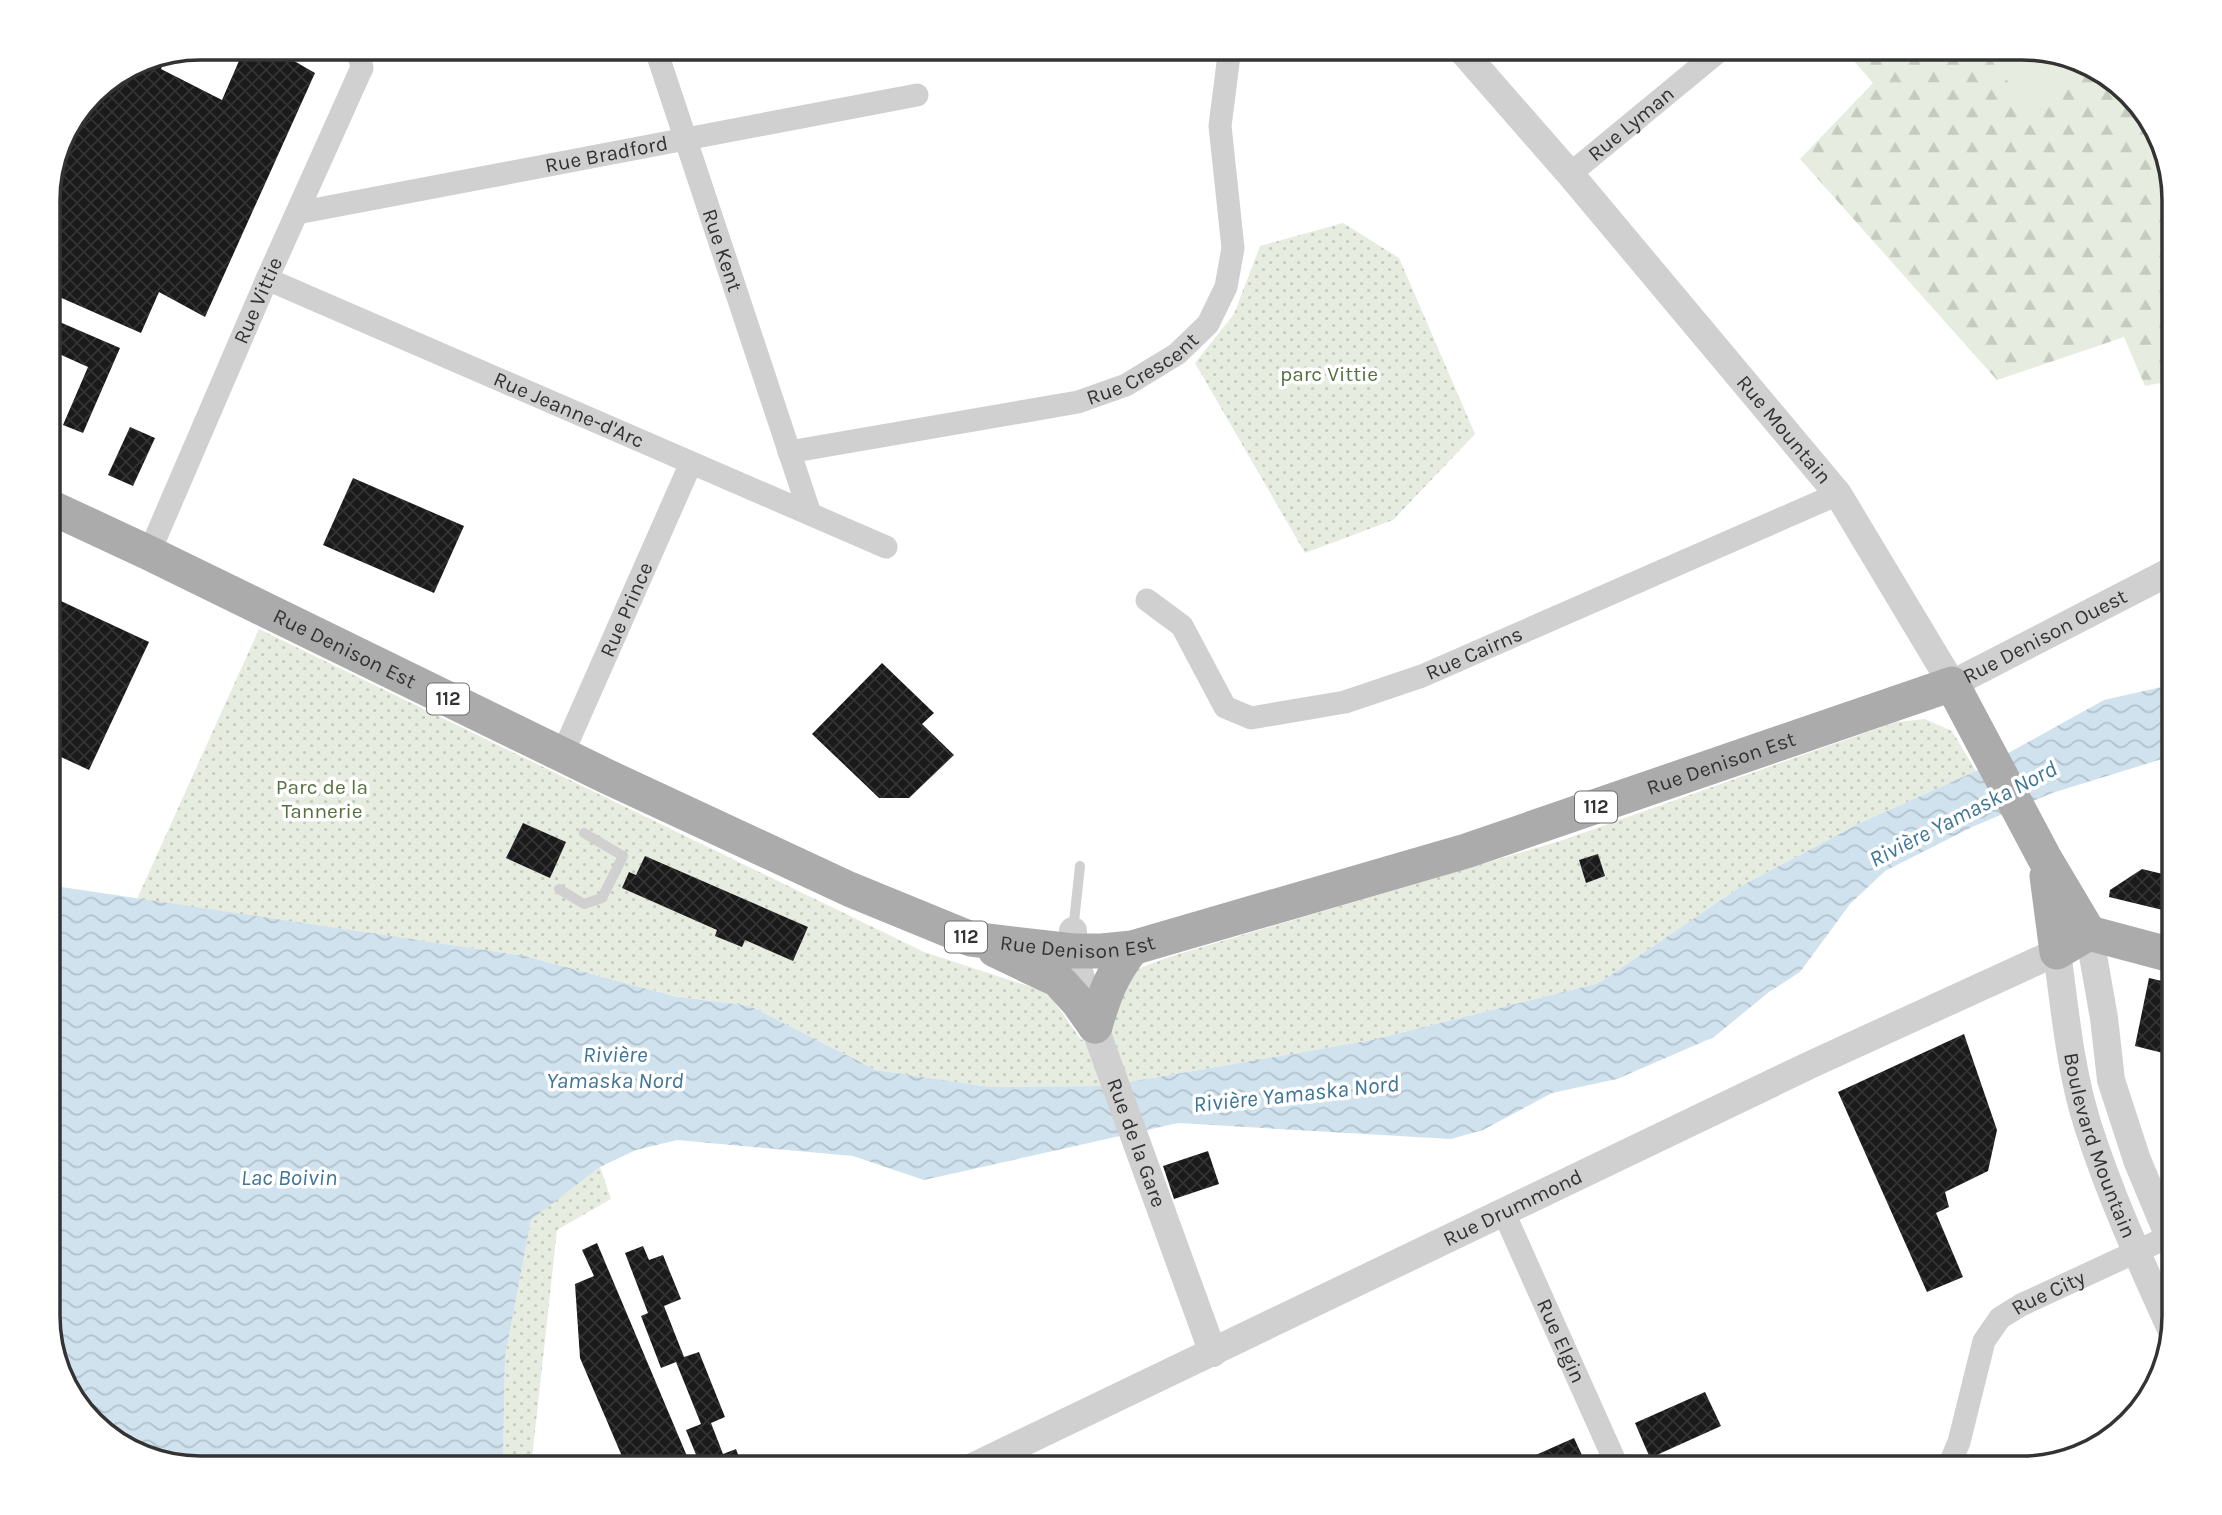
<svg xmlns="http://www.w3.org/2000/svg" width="2222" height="1515" font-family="Karla,sans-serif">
<defs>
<pattern id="forest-firs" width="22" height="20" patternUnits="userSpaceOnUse" patternTransform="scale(1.75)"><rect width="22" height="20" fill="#e6ecdf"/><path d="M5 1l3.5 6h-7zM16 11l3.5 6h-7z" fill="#c6cbc0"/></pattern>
<pattern id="park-dots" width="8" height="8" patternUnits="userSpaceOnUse" patternTransform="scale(1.75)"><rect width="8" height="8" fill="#e6ecdf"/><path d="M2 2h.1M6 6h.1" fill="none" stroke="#c6cbc0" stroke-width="1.8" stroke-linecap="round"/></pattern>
<pattern id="water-waves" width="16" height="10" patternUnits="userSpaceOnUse" patternTransform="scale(1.75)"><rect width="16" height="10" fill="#cfe2ee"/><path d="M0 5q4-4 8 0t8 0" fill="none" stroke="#b2c2cd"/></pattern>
<pattern id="building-cross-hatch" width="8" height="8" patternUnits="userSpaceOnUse" patternTransform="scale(1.75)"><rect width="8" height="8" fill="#1a1a1a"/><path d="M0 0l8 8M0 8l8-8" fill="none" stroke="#333"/></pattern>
</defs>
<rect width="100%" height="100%" fill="#fff"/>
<polygon fill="#e6ecdf" points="1981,47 2023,47 2077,64 2028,108"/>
<polygon fill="url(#forest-firs)" points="1842,47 1981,47 2028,107 2077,64 2108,73 2159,132 2175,199 2175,380 2145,386 2124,337 1997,380 1800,159 1873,83"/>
<g fill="url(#park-dots)">
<polygon points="1343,223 1399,258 1475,434 1393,520 1305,553 1195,363 1234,314 1260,246"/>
<polygon points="259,629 924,952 1037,989 1051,997 1081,1040 1103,1031 1132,971 1172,956 1563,840 1896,722 1925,719 1952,731 1976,771 1858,824 1743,885 1599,983 1372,1040 1106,1086 990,1087 876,1070 750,1006 675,996 525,956 137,899"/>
<polygon points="600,1167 611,1199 557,1230 531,1468 503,1468 505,1357 531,1220"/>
</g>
<polygon fill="url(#water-waves)" points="2175,684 2175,755 2052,793 1972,827 1885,871 1850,904 1800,972 1769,992 1714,1037 1617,1079 1552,1093 1483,1130 1451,1139 1178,1123 924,1180 853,1156 677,1140 636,1150 600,1167 531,1220 505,1357 503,1468 199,1468 114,1442 67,1391 48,1325 48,885 525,956 674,996 750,1006 876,1070 990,1087 1106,1086 1372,1040 1599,983 1743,885 1858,824 1976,771 2104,700"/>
<g fill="url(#building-cross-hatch)">
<polygon points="245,47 270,47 315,73 205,317 159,292 141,333 48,292 48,190 63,132 92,91 141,59 167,54 161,69 222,100"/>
<polygon points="48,317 120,348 83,433 63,425 88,367 48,349"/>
<polygon points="130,427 155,438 133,486 108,475"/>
<polygon points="353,478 464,526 434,593 323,545"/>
<polygon points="48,595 149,642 89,770 48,751"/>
<polygon points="882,663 934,713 922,724 954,755 909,798 879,798 812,734"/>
<polygon points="523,823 566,842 550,878 506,858"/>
<polygon points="1598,854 1605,876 1586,883 1579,860"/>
<polygon points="645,856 808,927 793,961 745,940 742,947 715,936 717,930 622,888 629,872 636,875"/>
<polygon points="2142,869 2175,877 2175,913 2109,897 2110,890"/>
<polygon points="2149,978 2175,984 2175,1056 2135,1046"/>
<polygon points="1964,1034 1997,1130 1988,1171 1945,1192 1949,1207 1936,1213 1963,1277 1927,1292 1838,1092"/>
<polygon points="2174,1078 2175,1078 2175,1107 2167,1105"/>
<polygon points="1208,1151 1219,1184 1174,1199 1163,1166"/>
<polygon points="597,1243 692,1468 627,1468 580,1358 575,1284 594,1276 582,1250"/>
<polygon points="643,1246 649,1260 663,1255 681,1299 664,1306 684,1357 699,1352 725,1417 711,1423 723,1454 736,1449 743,1468 701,1467 686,1430 701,1424 676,1362 661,1368 641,1316 648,1313 625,1253"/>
<polygon points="1705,1392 1721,1426 1650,1458 1635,1423"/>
<polygon points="1574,1438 1587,1466 1533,1468 1529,1458"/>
</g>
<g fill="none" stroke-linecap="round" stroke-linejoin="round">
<g stroke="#d0d0d0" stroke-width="10">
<polyline points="559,889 584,904 602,898 623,856 584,833"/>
<polyline points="1073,931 1080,866"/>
</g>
<g stroke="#d0d0d0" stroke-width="23">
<path id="s1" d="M655,47L810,514"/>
<path id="s2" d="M1570,174L1724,47"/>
<path id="s3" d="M297,213L917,95"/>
<path id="s4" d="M267,279L886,547"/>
<path id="s5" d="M789,452L1078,402L1126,385L1177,354L1208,324L1226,287L1233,248L1220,126L1229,55L1232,47"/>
<path id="s6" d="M149,553L267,279L360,72L362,68L357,47"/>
<path id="s7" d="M1147,600L1182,626L1225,707L1251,718L1345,702L1422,676L1838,494"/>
<path id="s8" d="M562,755L691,463"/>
<path id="s9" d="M1504,1213L1618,1468"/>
<polyline points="1017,1446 1024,1468"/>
<path id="s10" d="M1948,1468L1959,1442L1984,1341L2000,1318L2021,1305L2168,1237"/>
</g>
<g stroke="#d0d0d0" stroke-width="28">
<path id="s11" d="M1459,47L1570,174L1838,494L1952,684L2175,569"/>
<path id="s12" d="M1073,931V951L1100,1042L1213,1353"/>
<polyline points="2089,933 2104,1018 2111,1080 2137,1160 2175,1251"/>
<path id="s13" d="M970,1468L1812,1064L2057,952C2065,1010 2070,1070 2088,1126C2110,1195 2141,1263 2171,1329"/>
</g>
<g stroke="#ababab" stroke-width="35">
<path id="s14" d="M48,506L149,553L608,777L849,889L971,939L1073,951H1102L1132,948L1466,851L1952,684L2045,859L2089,933"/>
<polyline points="2047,876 2057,952 2089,933 2175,956"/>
<polyline points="995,950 1058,980 1078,1002 1095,1026"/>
<path d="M1095,1026C1105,993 1111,976 1132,948"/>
</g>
</g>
<g text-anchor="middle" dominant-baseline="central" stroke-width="7" stroke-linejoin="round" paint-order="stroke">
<g fill="#fff" stroke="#707070" stroke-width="2">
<rect x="427" y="683.5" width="42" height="31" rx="5"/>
<rect x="1575" y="791.5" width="42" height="31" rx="5"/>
<rect x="945" y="921.5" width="42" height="31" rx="5"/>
</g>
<g font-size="19" font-weight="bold" fill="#333">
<text x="448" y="699">112</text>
<text x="1596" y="807">112</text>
<text x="966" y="937">112</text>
</g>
<g font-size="21" fill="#333" stroke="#fff">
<text stroke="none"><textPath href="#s2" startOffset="79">Rue Lyman</textPath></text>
<text stroke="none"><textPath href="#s3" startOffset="315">Rue Bradford</textPath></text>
<text stroke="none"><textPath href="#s1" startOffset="214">Rue Kent</textPath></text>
<text stroke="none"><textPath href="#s6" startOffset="275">Rue Vittie</textPath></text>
<text stroke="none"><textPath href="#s5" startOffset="366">Rue Crescent</textPath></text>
<text stroke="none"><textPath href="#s4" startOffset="329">Rue Jeanne-d'Arc</textPath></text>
<text stroke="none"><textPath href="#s11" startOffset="502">Rue Mountain</textPath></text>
<text stroke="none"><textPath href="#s8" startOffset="159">Rue Prince</textPath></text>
<text stroke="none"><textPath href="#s11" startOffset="912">Rue Denison Ouest</textPath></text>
<text stroke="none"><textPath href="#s14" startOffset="329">Rue Denison Est</textPath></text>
<text stroke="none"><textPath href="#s7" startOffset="397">Rue Cairns</textPath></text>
<text stroke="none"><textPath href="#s14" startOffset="1799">Rue Denison Est</textPath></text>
<text stroke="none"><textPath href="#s14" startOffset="1127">Rue Denison Est</textPath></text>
<text stroke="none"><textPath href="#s12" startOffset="222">Rue de la Gare</textPath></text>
<text stroke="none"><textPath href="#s13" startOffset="1402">Boulevard Mountain</textPath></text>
<text stroke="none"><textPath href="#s13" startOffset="602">Rue Drummond</textPath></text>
<text stroke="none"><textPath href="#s10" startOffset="215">Rue City</textPath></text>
<text stroke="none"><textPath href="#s9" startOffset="140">Rue Elgin</textPath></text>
</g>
<g font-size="21" fill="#56703f" stroke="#fff">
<text x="1329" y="374">parc Vittie</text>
<text x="322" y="787">Parc de la<tspan x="322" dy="24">Tannerie</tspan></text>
</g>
<g font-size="23" font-style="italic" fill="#3f7597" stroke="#fff">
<text transform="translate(1963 814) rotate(-27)">Rivière Yamaska Nord</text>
<text x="615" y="1054">Rivière<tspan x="615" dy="26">Yamaska Nord</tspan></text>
<text transform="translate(1296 1094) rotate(-6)">Rivière Yamaska Nord</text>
<text x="289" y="1177">Lac Boivin</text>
</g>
</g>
<path d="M0 0H2222V1515H0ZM200 60H2022A140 140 0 0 1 2162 200V1316A140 140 0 0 1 2022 1456H200A140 140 0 0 1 60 1316V200A140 140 0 0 1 200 60Z" fill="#fff" fill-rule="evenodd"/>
<path fill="none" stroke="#333" stroke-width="3.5" d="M200 60H2022A140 140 0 0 1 2162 200V1316A140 140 0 0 1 2022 1456H200A140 140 0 0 1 60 1316V200A140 140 0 0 1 200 60Z"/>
</svg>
